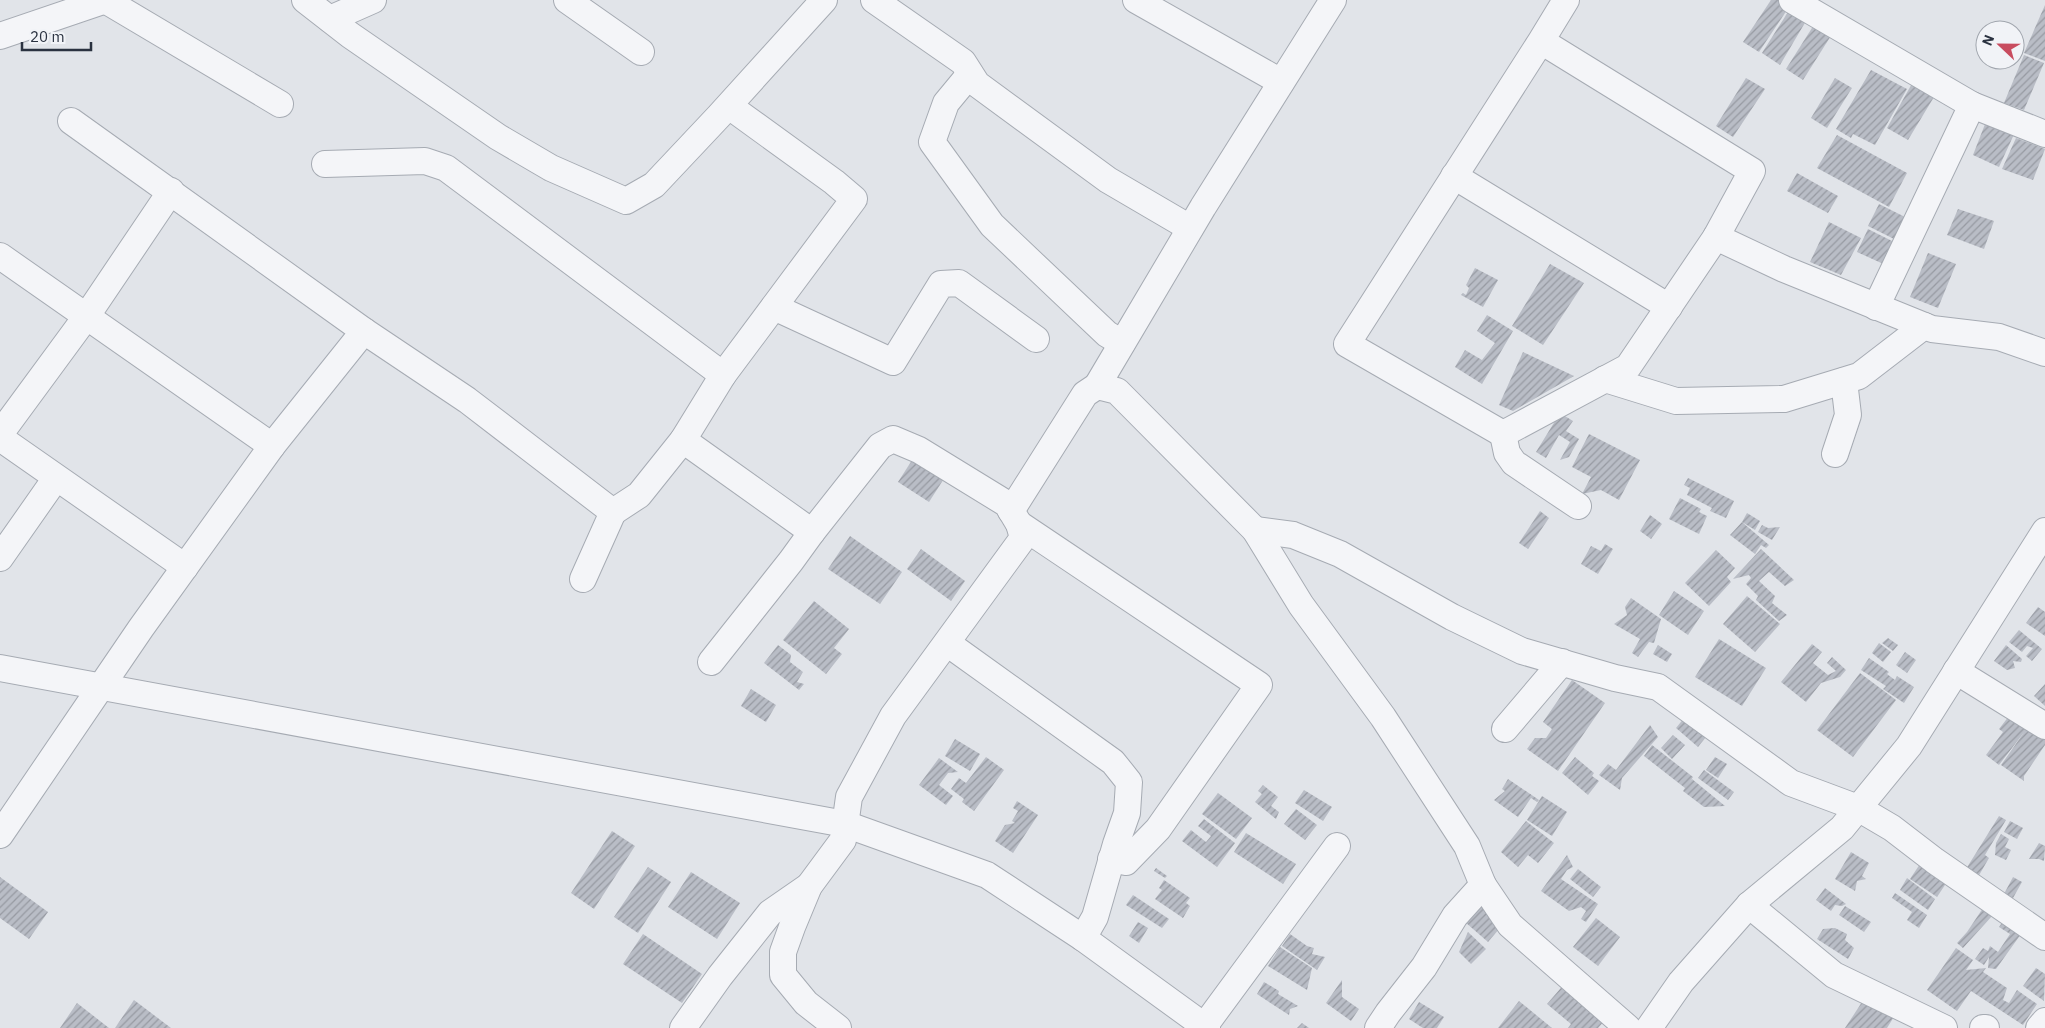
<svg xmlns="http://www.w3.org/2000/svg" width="2045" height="1028" font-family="'IBM Plex Sans',sans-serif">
<defs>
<pattern id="building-hatch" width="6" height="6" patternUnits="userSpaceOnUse" patternTransform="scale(1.25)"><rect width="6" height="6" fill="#b9bdc6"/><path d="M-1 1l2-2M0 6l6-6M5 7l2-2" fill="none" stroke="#979aa2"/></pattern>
</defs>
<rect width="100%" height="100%" fill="#e1e4e9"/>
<g fill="url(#building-hatch)">
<polygon points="1771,0 1778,0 1789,7 1759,52 1743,42"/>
<polygon points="2045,5 2045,61 2024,53"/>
<polygon points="1788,12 1806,21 1780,65 1762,53"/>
<polygon points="1817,20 1834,31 1803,80 1786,69"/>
<polygon points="2024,55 2044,63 2024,110 2004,103"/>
<polygon points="1871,70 1907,89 1875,145 1853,134 1851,138 1836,129"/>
<polygon points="1746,78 1765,89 1733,137 1716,126"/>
<polygon points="1835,78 1852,88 1827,128 1811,118"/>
<polygon points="1914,80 1937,92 1908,140 1887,128"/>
<polygon points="1987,119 2016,130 1999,167 1973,155"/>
<polygon points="1837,135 1907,173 1889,207 1817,168"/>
<polygon points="2016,138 2045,149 2033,180 2002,169"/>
<polygon points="1797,173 1838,196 1828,213 1787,191"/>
<polygon points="1879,204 1913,221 1902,243 1868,226"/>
<polygon points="1958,209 1994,221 1984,249 1947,235"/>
<polygon points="1829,222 1861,238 1841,275 1810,262"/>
<polygon points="1868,229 1900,245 1890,267 1857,252"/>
<polygon points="1928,253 1956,264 1938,308 1910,297"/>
<polygon points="1550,264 1584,283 1543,345 1512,326"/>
<polygon points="1475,268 1498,280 1483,307 1461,295 1463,293 1466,295 1469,288 1466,285"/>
<polygon points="1487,315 1513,331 1482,384 1455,367 1465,350 1482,360 1495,343 1477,331"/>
<polygon points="1523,352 1574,376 1513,411 1499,405"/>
<polygon points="1560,413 1573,421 1566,431 1579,439 1569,457 1560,460 1570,442 1559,435 1546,458 1536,452"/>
<polygon points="1589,434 1640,460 1619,500 1601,490 1582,494 1591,477 1572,467"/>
<polygon points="916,454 947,474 929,502 898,482"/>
<polygon points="1688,478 1734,501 1726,518 1710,511 1712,508 1687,495 1690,488 1684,485"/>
<polygon points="1680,498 1701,509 1699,512 1707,516 1699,534 1669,519"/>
<polygon points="1540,511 1549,518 1528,549 1519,543"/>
<polygon points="1747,513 1760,521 1755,530 1742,522"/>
<polygon points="1650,515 1662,524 1651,539 1640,531"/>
<polygon points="1742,522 1769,545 1766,548 1761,545 1755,554 1730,535"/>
<polygon points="1762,525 1768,528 1780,527 1772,540 1758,532"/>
<polygon points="850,536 902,572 880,604 828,569"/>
<polygon points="1605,544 1613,549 1598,574 1581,564 1591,546 1601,551"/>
<polygon points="921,549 965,581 951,601 907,569"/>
<polygon points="1761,549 1794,580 1785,586 1769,572 1759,581 1775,596 1772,603 1787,615 1779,621 1756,600 1758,596 1746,584 1751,578 1749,575 1733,579"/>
<polygon points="1716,550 1735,568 1727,577 1731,582 1709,606 1685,583"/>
<polygon points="1674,591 1704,611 1688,635 1659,615"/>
<polygon points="1747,596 1780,624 1755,652 1723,624"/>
<polygon points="1631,598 1661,619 1654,643 1649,642 1638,657 1632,653 1640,639 1614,624 1627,615 1625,607"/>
<polygon points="814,601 849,629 834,648 842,654 826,674 783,640"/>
<polygon points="2038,607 2045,612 2045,636 2026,623"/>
<polygon points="2019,630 2042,649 2032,661 2026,656 2033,648 2027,646 2022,652 2009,642"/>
<polygon points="1888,638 1898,645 1893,651 1882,643"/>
<polygon points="1719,639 1766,668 1742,706 1695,677"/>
<polygon points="1879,643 1891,652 1883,662 1872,653"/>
<polygon points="1812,644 1822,652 1813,663 1828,675 1836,671 1827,663 1832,657 1846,670 1840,677 1821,683 1806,702 1781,682"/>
<polygon points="778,645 791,655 790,662 803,672 797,682 804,684 799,690 764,663"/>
<polygon points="1658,645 1672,654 1667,662 1653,654"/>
<polygon points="2006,645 2022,659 2021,662 2013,661 2015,668 2007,670 1994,661"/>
<polygon points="1905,652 1916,660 1907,673 1896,665"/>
<polygon points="1869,658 1889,672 1887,674 1895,680 1897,676 1914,687 1904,703 1883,689 1886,686 1861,670"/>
<polygon points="1860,673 1896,700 1853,757 1817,730"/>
<polygon points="1572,680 1605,703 1558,771 1527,749 1535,738 1546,738 1552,729 1543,722"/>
<polygon points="2045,684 2045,706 2034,696"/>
<polygon points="751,689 776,705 766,722 741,706"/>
<polygon points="1689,712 1706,737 1698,747 1676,728"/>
<polygon points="2009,716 2045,734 2045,745 2024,776 2024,781 2001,765 2025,731 1999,765 1986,755 2003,732 1999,729"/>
<polygon points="1650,725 1658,737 1622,778 1620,790 1599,775 1608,764 1616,770"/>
<polygon points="1673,735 1685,745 1672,759 1661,748"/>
<polygon points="955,739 980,754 970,771 945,756"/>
<polygon points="1652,745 1693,777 1689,783 1692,779 1725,806 1704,807 1683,791 1685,788 1644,756"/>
<polygon points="986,757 1004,770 974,811 962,802 964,799 951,789 959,778 966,783"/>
<polygon points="1575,757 1594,773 1592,776 1599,781 1588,795 1562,773"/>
<polygon points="1715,757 1727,764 1718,778 1706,770"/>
<polygon points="939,758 958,772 948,773 939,785 953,796 946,805 919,785"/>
<polygon points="1704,770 1734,792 1728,800 1698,778"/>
<polygon points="1508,779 1539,800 1537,802 1531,798 1518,817 1494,800 1505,791 1502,789"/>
<polygon points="1263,785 1278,797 1271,806 1279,812 1276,819 1255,802 1262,794 1258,791"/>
<polygon points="1304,790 1332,807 1323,821 1295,803"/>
<polygon points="1218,793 1252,818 1236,839 1202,814"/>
<polygon points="1542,796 1567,812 1552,836 1527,820"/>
<polygon points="1017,801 1038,815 1013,853 995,841 1005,825 1015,823 1012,821 1018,811 1013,808"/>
<polygon points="1296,809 1317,825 1305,840 1284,824"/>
<polygon points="1999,816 2006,820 1985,855 1989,858 1978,877 1966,869"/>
<polygon points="1204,819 1235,843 1217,867 1182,841 1191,830 1206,842 1211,836 1198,826"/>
<polygon points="1526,821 1554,843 1538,863 1528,855 1518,867 1501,852"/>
<polygon points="2010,821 2023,828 2017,839 2004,832"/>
<polygon points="612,831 635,846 594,909 571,893"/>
<polygon points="1246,833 1296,864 1283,884 1234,852"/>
<polygon points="2001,834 2009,839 2005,847 2011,850 2006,860 1995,855 1996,843"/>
<polygon points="2039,843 2045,846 2044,861 2039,859 2029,859"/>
<polygon points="1851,852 1869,863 1862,876 1866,879 1857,881 1855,891 1835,879"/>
<polygon points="1567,855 1573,867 1567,870 1561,879 1598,904 1586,922 1581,919 1586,911 1581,907 1569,911 1541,891"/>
<polygon points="1922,861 1949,879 1937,897 1910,879"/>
<polygon points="648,867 671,882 638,933 614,917"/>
<polygon points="1156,868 1167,876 1165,878 1154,871"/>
<polygon points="1578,869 1601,887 1593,897 1570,879"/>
<polygon points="691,872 740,903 717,939 668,907"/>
<polygon points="0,877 48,912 29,939 0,918"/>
<polygon points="2013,877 2022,882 2013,898 2004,894"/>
<polygon points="1907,878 1935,899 1928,910 1900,890"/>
<polygon points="1164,880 1190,898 1186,903 1190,906 1183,918 1155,899 1162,890 1159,888"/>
<polygon points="1825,888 1846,904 1842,906 1835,905 1831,911 1816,900"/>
<polygon points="1895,893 1927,915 1919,928 1907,920 1912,912 1892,898"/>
<polygon points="1133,895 1169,919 1162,928 1126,905"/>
<polygon points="1482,902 1505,922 1488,942 1465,922"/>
<polygon points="1985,905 1992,916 1963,948 1957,943 1967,932"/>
<polygon points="1845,906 1871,922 1864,932 1839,915"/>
<polygon points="2006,917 2021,934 1996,969 1988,968 1989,957 1984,965 1975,959 1983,948 1988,951 1990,946 1998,952 2010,934 1999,927"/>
<polygon points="1596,918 1620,937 1598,966 1573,947"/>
<polygon points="1138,922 1148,928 1139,943 1129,936"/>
<polygon points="1835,928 1847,934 1845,940 1854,948 1848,959 1817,939 1823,929"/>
<polygon points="1468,932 1486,949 1471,964 1459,952"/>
<polygon points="643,934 702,974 682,1003 623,964"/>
<polygon points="1290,934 1307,946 1314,948 1312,954 1325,957 1317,970 1282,946"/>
<polygon points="1280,947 1312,968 1307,990 1268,966"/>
<polygon points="1956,948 1973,960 1966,970 1986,968 1983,972 2007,988 2003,1000 2009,1003 2017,990 2037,1004 2023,1025 1971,991 1957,1011 1927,990"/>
<polygon points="2036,968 2045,974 2044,1001 2023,986"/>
<polygon points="1342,980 1342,997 1359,1009 1351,1021 1326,1003"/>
<polygon points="1264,982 1279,991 1278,994 1298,1006 1290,1009 1289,1015 1272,1004 1257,994"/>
<polygon points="1566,982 1607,1018 1598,1028 1568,1028 1571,1024 1547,1004"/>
<polygon points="1868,993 1897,1012 1887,1028 1845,1028"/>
<polygon points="134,1000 171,1028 115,1028"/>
<polygon points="1519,1001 1552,1028 1498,1028"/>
<polygon points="1419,1002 1444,1017 1437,1028 1423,1028 1409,1019"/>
<polygon points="77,1003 109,1028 60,1028"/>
<polygon points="1302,1023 1309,1028 1297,1028"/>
</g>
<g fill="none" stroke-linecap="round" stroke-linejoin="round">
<defs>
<g id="minor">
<polyline points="105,0 280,104"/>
<polyline points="305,0 350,35 498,137 551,168 626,201 654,185 719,116 824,0"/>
<polyline points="567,0 641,52"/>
<polyline points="874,0 963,62 977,84 1108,180 1190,228"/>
<polyline points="1136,0 1281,82"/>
<polyline points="1792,0 1972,105 2045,134"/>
<polyline points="330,19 373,0"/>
<polyline points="0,36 106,0"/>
<polyline points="1541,41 1752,171 1716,237 1628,367 1503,434 1347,344 1541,41 1566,0"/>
<polyline points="970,74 946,103 932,142 992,225 1107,334 1122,343"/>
<polyline points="71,121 364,331 272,446"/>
<polyline points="325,164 425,161 446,168 723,375 683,440"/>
<polyline points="1454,176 1669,307"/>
<polyline points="1716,237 1784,269 1932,329 1999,337 2045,353"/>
<polyline points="0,256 272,446 141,628 0,835"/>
<polyline points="774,307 893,362 941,284 959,283 1036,339"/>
<polyline points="1876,307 1972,105"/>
<polyline points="364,331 467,400 613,512 583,579"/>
<polyline points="723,375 854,199 834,182 729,106"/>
<polyline points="1605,379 1676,401 1784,399 1859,376 1924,326"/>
<polyline points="1097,386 1203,207 1333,0"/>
<polyline points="0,434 86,317 171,191"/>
<polyline points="1503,434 1507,453 1514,463 1578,506"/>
<polyline points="0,438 185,567"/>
<polyline points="1835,454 1848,415 1844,381"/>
<polyline points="1011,511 1085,394 1097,386 1117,391 1255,530 1301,605 1383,717 1467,846 1483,885 1510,925 1628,1028"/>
<polyline points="613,512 639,495 683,440 812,532 791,561 711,662"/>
<polyline points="1019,524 1259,685 1158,829 1126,862 1111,859"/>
<polyline points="1255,530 1293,535 1340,554 1452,617 1522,651 1615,678 1658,687 1791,783 1858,808 1892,828 1935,861 2045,937"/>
<polyline points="812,532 880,446 893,439 919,450 1007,504 1019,524 1023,538 893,716 849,797 843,840 809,886 792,927 783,952 783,975 806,1003 838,1028"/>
<polyline points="0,558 56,478"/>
<polyline points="947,643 1113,762 1129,782 1127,813 1116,844 1095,917 1083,938"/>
<polyline points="0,668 845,824 987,875 1083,938 1207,1028"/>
<polyline points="1956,671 2045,726"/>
<polyline points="1505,729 1562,662"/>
<polyline points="1749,905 1834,975 1944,1028"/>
<polyline points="683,1028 720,976 770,913 809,886"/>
<polyline points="1203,1028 1337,846"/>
<polyline points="1378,1028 1388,1013 1424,967 1455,916 1483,885"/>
<polyline points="1649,1028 1681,982 1749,905 1842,828 1909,746 2045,531"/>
<polyline points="1983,1028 1986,1028"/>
<polyline points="2039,1028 2045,1021"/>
</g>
</defs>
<use href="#minor" stroke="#a6abb3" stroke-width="28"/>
<use href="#minor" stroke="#f4f5f8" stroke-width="26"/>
</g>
<g transform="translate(2000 45) rotate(292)"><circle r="24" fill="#f1f3f7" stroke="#a1a6ae"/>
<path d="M0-4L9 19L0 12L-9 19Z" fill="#c84c5f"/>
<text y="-8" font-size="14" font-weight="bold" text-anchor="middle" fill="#2a3240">N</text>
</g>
<path d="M22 42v8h69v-8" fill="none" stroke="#2a3240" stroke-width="2.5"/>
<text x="30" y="42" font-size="15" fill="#2a3240" stroke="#f1f3f7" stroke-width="4" paint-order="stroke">20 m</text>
</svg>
